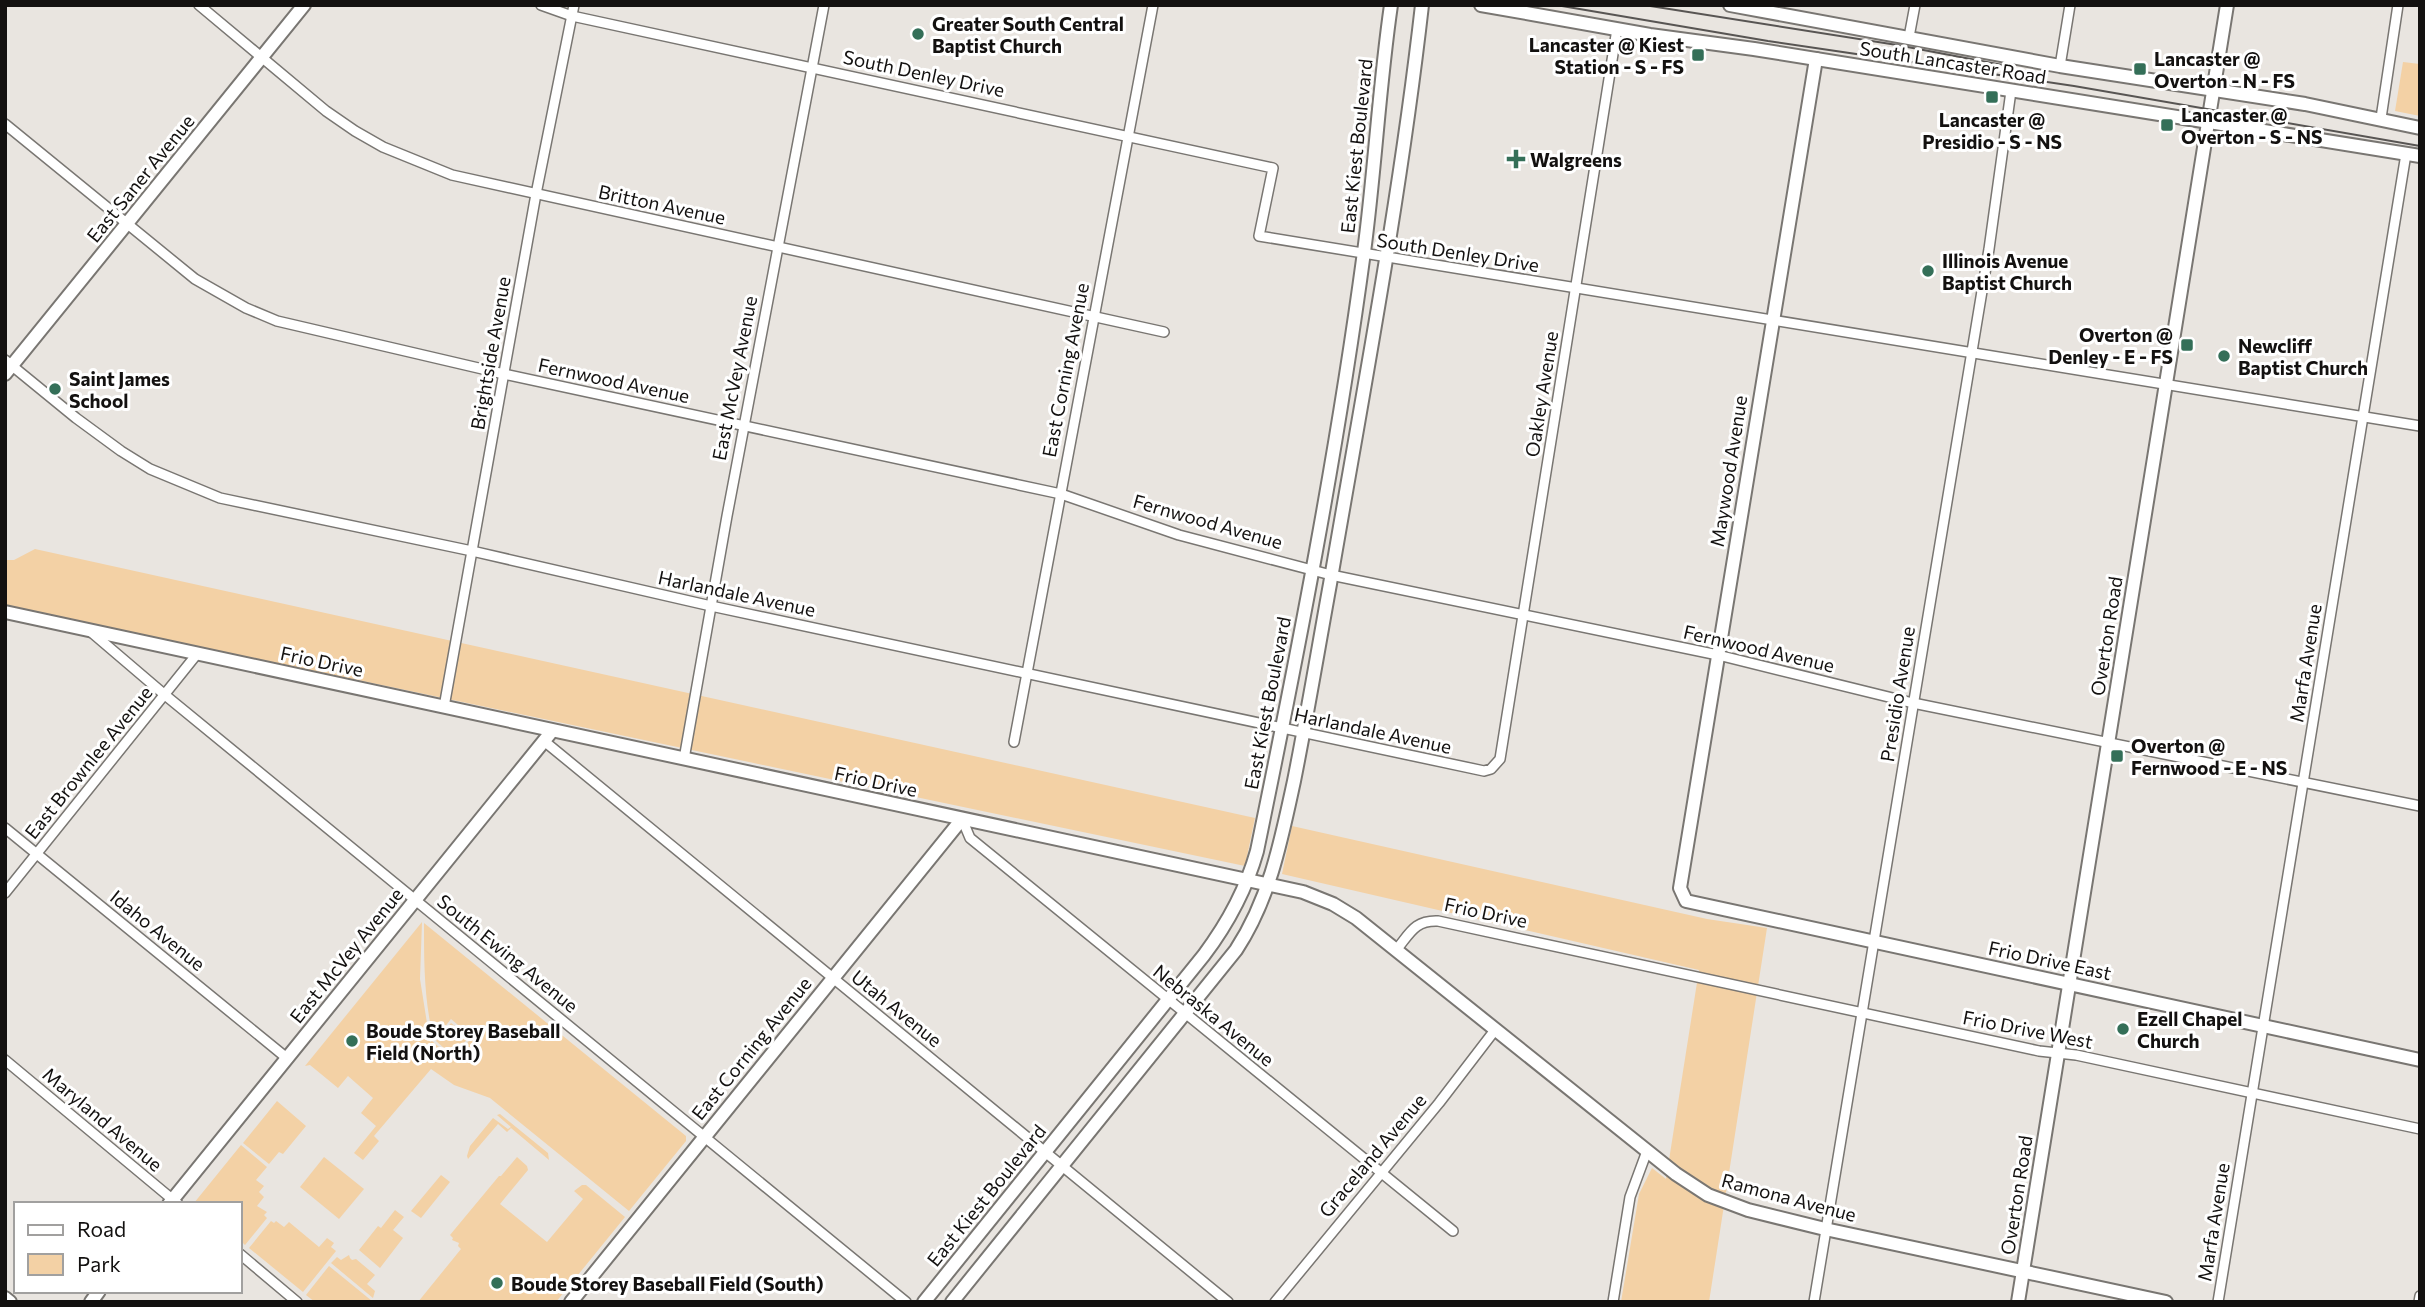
<svg xmlns="http://www.w3.org/2000/svg" width="2425" height="1307" font-family="Commissioner,sans-serif">
<rect width="100%" height="100%" fill="#e9e5e0"/>
<g fill="#f3d1a5">
<polygon points="2403,62 2420,64 2420,116 2395,111"/>
<polygon points="35,549 1255,818 1245,866 5,606 5,560 14,560"/>
<polygon points="1292,826 1707,919 1767,928 1709,1302 1621,1302 1639,1194 1652,1168 1666,1179 1699,970 1282,874"/>
<path d="M422,922L420,979L430,1042L432,1041L454,1060L472,1037L451,1019L436,1038L433,1037C424,998 424,962 424,923L686,1136V1141L629,1211L490,1098L454,1085L431,1069L374,1136L379,1141L363,1160L354,1153L376,1126L361,1113L373,1098L348,1076L338,1088L310,1065L305,1066Z"/>
<polygon points="451,1023 469,1037 453,1056 436,1041"/>
<polygon points="277,1101 306,1126 283,1154 279,1152 269,1164 243,1143"/>
<polygon points="500,1114 548,1153 549,1160 511,1128 507,1132 498,1124 468,1159 467,1156 470,1146 493,1118 508,1129 511,1127 497,1115"/>
<polygon points="241,1145 267,1167 256,1180 264,1186 259,1192 264,1197 257,1206 267,1212 264,1215 267,1218 245,1245 240,1240 240,1204 194,1203"/>
<polygon points="324,1157 364,1189 339,1219 300,1187"/>
<polygon points="517,1157 527,1166 528,1170 500,1204 547,1242 583,1199 574,1191 582,1185 586,1185 625,1217 556,1302 418,1302 461,1249 458,1246 459,1243 452,1240 453,1238 450,1235 499,1176 501,1176"/>
<polygon points="441,1175 450,1182 421,1218 411,1211"/>
<polygon points="395,1210 404,1217 393,1230 403,1238 380,1268 359,1250 378,1226 381,1228"/>
<polygon points="271,1221 274,1223 276,1221 284,1227 289,1222 319,1247 327,1238 334,1243 331,1247 336,1251 303,1292 249,1248"/>
<polygon points="349,1255 350,1258 352,1260 356,1259 375,1275 367,1284 375,1291 373,1298 331,1263 337,1257 341,1260"/>
<polygon points="329,1266 372,1301 315,1302 306,1295"/>
</g>
<g fill="none" stroke-linecap="round" stroke-linejoin="round">
<defs>
<g id="minor">
<polyline points="199,5 326,111 355,131 383,147 452,175 1164,332"/>
<polyline points="541,5 572,16 1273,168 1259,236 2420,426"/>
<polyline points="1909,37 1915,5"/>
<polyline points="2060,66 2070,5"/>
<polyline points="2381,118 2398,5"/>
<polyline points="5,124 195,279 246,308 277,321 504,374 1061,494 1179,535 1331,575 1718,655 1913,703 2420,806"/>
<polyline points="5,360 76,418 121,451 150,469 220,498 472,551 711,606 1484,771 1491,769 1500,759 1617,29"/>
<polyline points="90,631 165,695 906,1302"/>
<polyline points="444,707 536,194 574,5"/>
<polyline points="544,741 1228,1302"/>
<polyline points="1014,742 1153,5"/>
<polyline points="684,759 727,516 824,5"/>
<polyline points="962,819 970,838 1453,1231"/>
<polyline points="5,828 288,1059"/>
<polyline points="5,893 197,654"/>
<path d="M1397,949C1410,933 1415,920 1438,921L2039,1051L2076,1055L2420,1129"/>
<polyline points="5,1060 178,1204"/>
<polyline points="240,1254 297,1302"/>
<polyline points="1275,1302 1439,1103 1495,1030"/>
<polyline points="1613,1302 1630,1197 1647,1151"/>
<polyline points="1814,1302 1989,249 2011,91"/>
<polyline points="2218,1302 2406,154"/>
<polyline points="2419,1302 2420,1296"/>
</g>
<g id="tertiary">
<polyline points="1816,59 1680,888 1686,901 2420,1060"/>
<polyline points="5,374 304,5"/>
<polyline points="5,612 1303,892 1333,904 1356,918 1676,1174 1708,1195 1748,1210 1825,1229 2166,1302"/>
<polyline points="169,1204 552,731"/>
<polyline points="91,1302 99,1291"/>
<polyline points="571,1302 962,819"/>
<polyline points="2018,1302 2227,5"/>
</g>
<g id="secondary">
<polyline points="1481,5 1650,35 1754,49 2420,156"/>
<polyline points="1730,5 2060,66 2305,104 2420,128"/>
<polyline points="5,1298 10,1302"/>
<path d="M924,1302L1204,955C1228,923 1246,890 1257,851C1298,652 1337,453 1364,252C1375,170 1379,87 1391,5"/>
<path d="M952,1302L1236,950C1270,898 1281,841 1294,781C1307,716 1318,650 1330,584C1363,392 1400,199 1422,5"/>
</g>
</defs>
<use href="#minor" stroke="#797672" stroke-width="12"/>
<use href="#tertiary" stroke="#797672" stroke-width="16"/>
<use href="#secondary" stroke="#797672" stroke-width="16"/>
<use href="#minor" stroke="#fff" stroke-width="9"/>
<use href="#tertiary" stroke="#fff" stroke-width="12"/>
<use href="#secondary" stroke="#fff" stroke-width="12"/>
<g stroke="#585553" stroke-width="2">
<polyline points="1556,5 1768,41 2074,86 2420,146"/>
<polyline points="1644,5 1897,45 2013,67"/>
</g>
</g>
<g fill="#346f58" stroke="#fff" stroke-width="2.5">
<circle cx="918" cy="34" r="7"/>
<rect x="1691" y="48" width="14" height="14" rx="3.5"/>
<rect x="2133" y="62" width="14" height="14" rx="3.5"/>
<rect x="1985" y="90" width="14" height="14" rx="3.5"/>
<rect x="2160" y="118" width="14" height="14" rx="3.5"/>
<path d="M1512.5 148.5h7v7h7v7h-7v7h-7v-7h-7v-7h7z"/>
<circle cx="1928" cy="271" r="7"/>
<rect x="2180" y="338" width="14" height="14" rx="3.5"/>
<circle cx="2224" cy="356" r="7"/>
<circle cx="55" cy="389" r="7"/>
<rect x="2110" y="749" width="14" height="14" rx="3.5"/>
<circle cx="2123" cy="1029" r="7"/>
<circle cx="352" cy="1041" r="7"/>
<circle cx="497" cy="1283" r="7"/>
</g>
<g text-anchor="middle" dominant-baseline="central" stroke-width="6" stroke-linejoin="round" paint-order="stroke">
<g font-size="19" font-weight="bold" fill="#131110" stroke="#fff" text-anchor="start">
<text x="932" y="23">Greater South Central<tspan x="932" dy="22">Baptist Church</tspan></text>
<text x="1684" y="44" text-anchor="end">Lancaster @ Kiest<tspan x="1684" dy="22">Station - S - FS</tspan></text>
<text x="2154" y="58">Lancaster @<tspan x="2154" dy="22">Overton - N - FS</tspan></text>
<text x="2181" y="114">Lancaster @<tspan x="2181" dy="22">Overton - S - NS</tspan></text>
<text x="1992" y="119" text-anchor="middle">Lancaster @<tspan x="1992" dy="22">Presidio - S - NS</tspan></text>
<text x="1530" y="159">Walgreens</text>
<text x="1942" y="260">Illinois Avenue<tspan x="1942" dy="22">Baptist Church</tspan></text>
<text x="2173" y="334" text-anchor="end">Overton @<tspan x="2173" dy="22">Denley - E - FS</tspan></text>
<text x="2238" y="345">Newcliff<tspan x="2238" dy="22">Baptist Church</tspan></text>
<text x="69" y="378">Saint James<tspan x="69" dy="22">School</tspan></text>
<text x="2131" y="745">Overton @<tspan x="2131" dy="22">Fernwood - E - NS</tspan></text>
<text x="2137" y="1018">Ezell Chapel<tspan x="2137" dy="22">Church</tspan></text>
<text x="366" y="1030">Boude Storey Baseball<tspan x="366" dy="22">Field (North)</tspan></text>
<text x="511" y="1283">Boude Storey Baseball Field (South)</text>
</g>
<g font-size="19" fill="#131110" stroke="#fff">
<text transform="translate(1953 62) rotate(9)">South Lancaster Road</text>
<text transform="translate(924 73) rotate(12)">South Denley Drive</text>
<text transform="translate(1356 146) rotate(-84)">East Kiest Boulevard</text>
<text transform="translate(140 178) rotate(-51)">East Saner Avenue</text>
<text transform="translate(662 204) rotate(12)">Britton Avenue</text>
<text transform="translate(1458 252) rotate(9)">South Denley Drive</text>
<text transform="translate(490 353) rotate(-80)">Brightside Avenue</text>
<text transform="translate(1065 370) rotate(-79)">East Corning Avenue</text>
<text transform="translate(734 378) rotate(-79)">East McVey Avenue</text>
<text transform="translate(614 380) rotate(12)">Fernwood Avenue</text>
<text transform="translate(1541 394) rotate(-81)">Oakley Avenue</text>
<text transform="translate(1728 471) rotate(-81)">Maywood Avenue</text>
<text transform="translate(1208 521) rotate(16)">Fernwood Avenue</text>
<text transform="translate(737 593) rotate(12)">Harlandale Avenue</text>
<text transform="translate(2106 636) rotate(-81)">Overton Road</text>
<text transform="translate(1759 648) rotate(13)">Fernwood Avenue</text>
<text transform="translate(322 661) rotate(12)">Frio Drive</text>
<text transform="translate(2305 663) rotate(-81)">Marfa Avenue</text>
<text transform="translate(1897 694) rotate(-81)">Presidio Avenue</text>
<text transform="translate(1267 703) rotate(-79)">East Kiest Boulevard</text>
<text transform="translate(1373 730) rotate(12)">Harlandale Avenue</text>
<text transform="translate(88 762) rotate(-51)">East Brownlee Avenue</text>
<text transform="translate(876 781) rotate(12)">Frio Drive</text>
<text transform="translate(1486 912) rotate(12)">Frio Drive</text>
<text transform="translate(158 930) rotate(39)">Idaho Avenue</text>
<text transform="translate(508 953) rotate(39)">South Ewing Avenue</text>
<text transform="translate(346 955) rotate(-51)">East McVey Avenue</text>
<text transform="translate(2050 960) rotate(12)">Frio Drive East</text>
<text transform="translate(897 1008) rotate(39)">Utah Avenue</text>
<text transform="translate(1214 1015) rotate(39)">Nebraska Avenue</text>
<text transform="translate(2028 1029) rotate(11)">Frio Drive West</text>
<text transform="translate(751 1048) rotate(-51)">East Corning Avenue</text>
<text transform="translate(103 1119) rotate(40)">Maryland Avenue</text>
<text transform="translate(1372 1155) rotate(-50)">Graceland Avenue</text>
<text transform="translate(986 1195) rotate(-51)">East Kiest Boulevard</text>
<text transform="translate(2016 1195) rotate(-81)">Overton Road</text>
<text transform="translate(1789 1197) rotate(15)">Ramona Avenue</text>
<text transform="translate(2213 1222) rotate(-81)">Marfa Avenue</text>
</g>
</g>
<rect width="2425" height="1307" fill="none" stroke="#131110" stroke-width="14"/>
<rect x="14" y="1202" width="228" height="91" fill="#ffffff" stroke="#a1a09f" stroke-width="2"/>
<rect x="28" y="1225" width="35" height="10" fill="#ffffff" stroke="#a1a09f" stroke-width="2"/>
<text x="77" y="1237" font-size="21" fill="#131110">Road</text>
<rect x="28" y="1254" width="35" height="21" fill="#f3d1a5" stroke="#a1a09f" stroke-width="2"/>
<text x="77" y="1272" font-size="21" fill="#131110">Park</text>
</svg>
